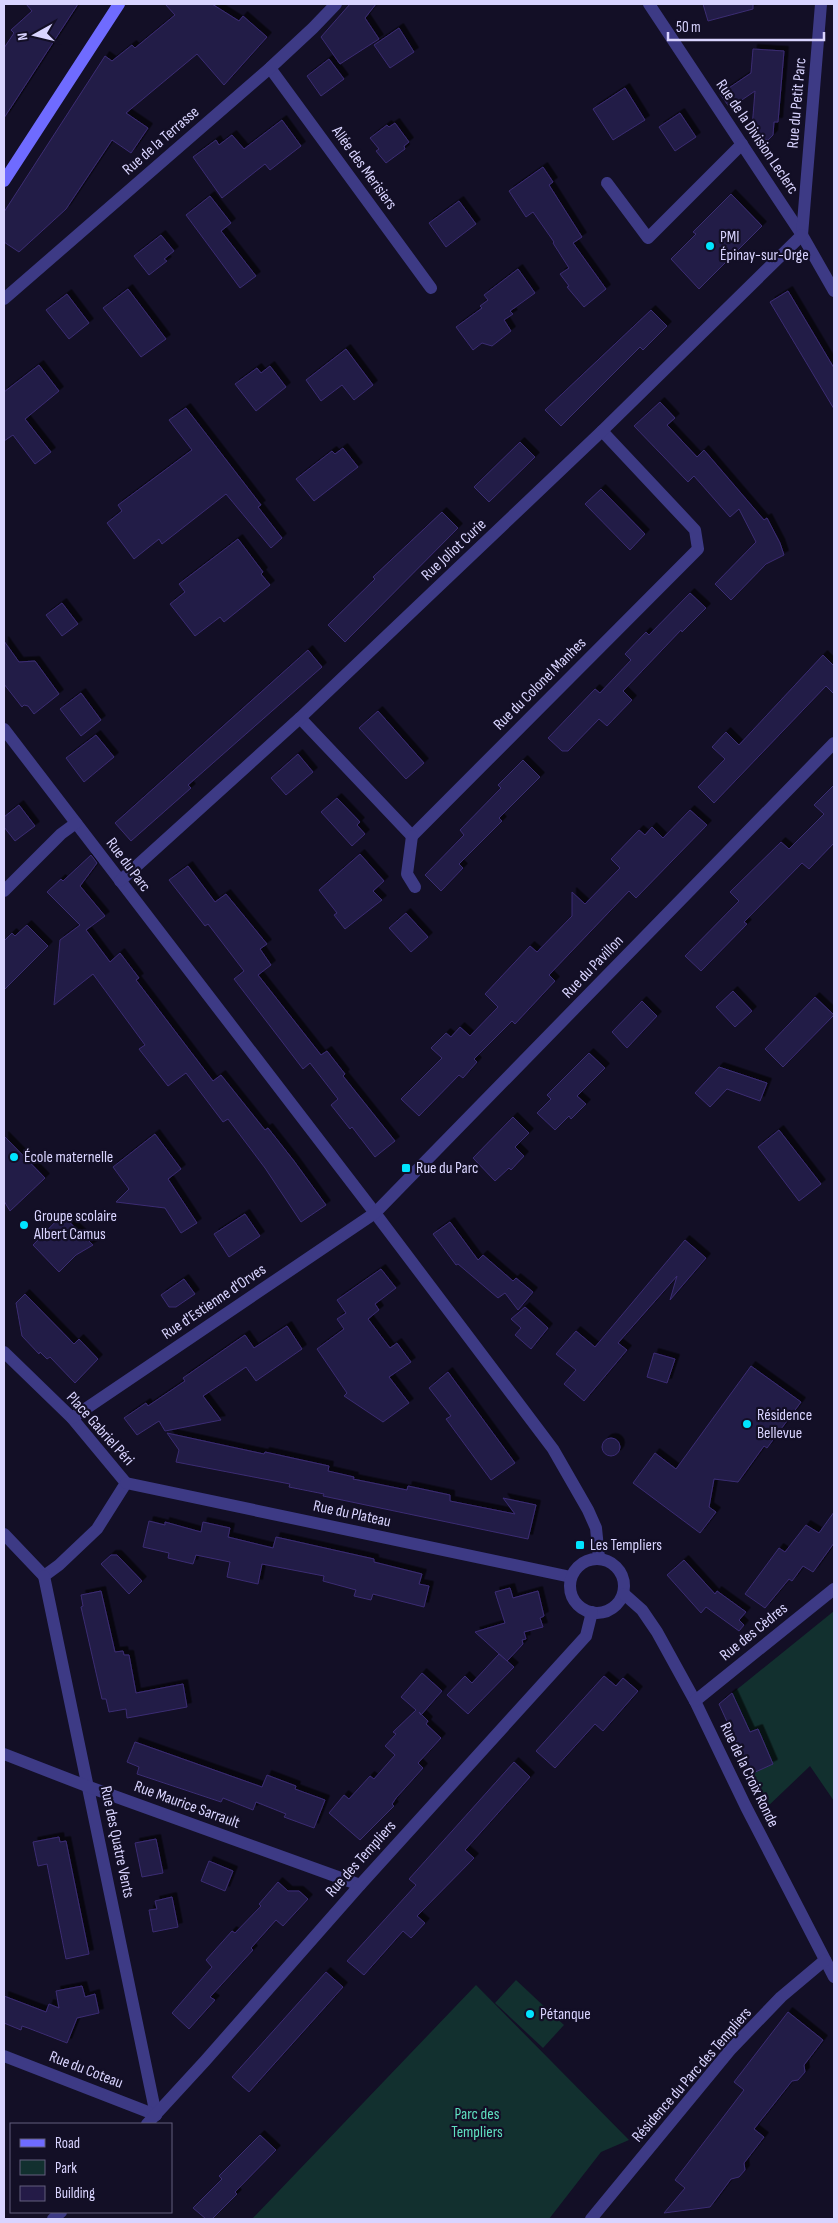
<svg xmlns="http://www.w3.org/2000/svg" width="838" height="2223" font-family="'Sofia Sans Condensed',sans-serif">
<defs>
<filter id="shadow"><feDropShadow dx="4.5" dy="-4.5" stdDeviation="0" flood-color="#0009"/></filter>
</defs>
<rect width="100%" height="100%" fill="#130f26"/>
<g fill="#12302f">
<polygon points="834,1611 834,1801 810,1766 765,1809 719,1704"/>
<polygon points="516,1980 564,2025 543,2048 495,2003"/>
<polygon points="476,1985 629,2140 601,2152 549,2219 252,2219"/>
</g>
<g fill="#241b47" stroke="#3b2d73" filter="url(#shadow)">
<polygon points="26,4 78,4 4,118 4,48 14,33 11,30 32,11"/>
<polygon points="165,4 212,4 239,21 243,16 267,37 224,85 197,54 126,113 148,128 131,153 112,140 66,209 19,252 4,242 4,212 105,56 112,61 132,45 135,48 175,15"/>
<polygon points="350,4 376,4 365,18 379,39 340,64 321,37"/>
<polygon points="703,4 753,4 753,9 708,21"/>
<polygon points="399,28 414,52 390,68 374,45"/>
<polygon points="753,49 784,51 778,122 774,122 773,135 768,140 760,139 752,128 755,91 730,108 720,94 751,73"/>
<polygon points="329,59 344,79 321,96 307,76"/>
<polygon points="625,88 645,120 613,140 593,109"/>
<polygon points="680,113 696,137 675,151 659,127"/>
<polygon points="282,120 301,146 270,170 265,164 222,198 193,157 216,140 219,145 232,135 244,149"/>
<polygon points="395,123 409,142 404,146 405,149 386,163 376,151 379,149 370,138 387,125 389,127"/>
<polygon points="543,167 553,182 549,185 582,237 573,243 606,289 584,307 567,287 569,286 560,274 569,268 553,243 554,242 533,212 526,217 509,191"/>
<polygon points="731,194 762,226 699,289 671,259 696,234 693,232"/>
<polygon points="210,196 231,223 221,231 256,276 240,288 186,215"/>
<polygon points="459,201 476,224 446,247 429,223"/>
<polygon points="161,235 174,251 164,259 167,261 149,275 134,256"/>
<polygon points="518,269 535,293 510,311 513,314 504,320 511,331 492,346 482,343 473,350 456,327 482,308 480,306 488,300 484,295"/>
<polygon points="128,289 166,339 141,357 103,308"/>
<polygon points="788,291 834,368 834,409 770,302"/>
<polygon points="67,294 89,323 69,339 46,310"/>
<polygon points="651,310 667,326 643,350 640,347 561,426 545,410"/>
<polygon points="346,349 373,385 354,400 342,385 321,401 306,380"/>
<polygon points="39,365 59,391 25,419 51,452 35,464 13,435 4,441 4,392"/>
<polygon points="270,366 286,387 256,411 235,384 257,368 261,373"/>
<polygon points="660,402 675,418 667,425 697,457 704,450 764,520 767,518 780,543 784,555 766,564 731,600 715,584 756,542 739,509 730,517 694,476 688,482 634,426"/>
<polygon points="186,408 261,505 258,507 282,538 271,548 226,494 162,544 159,539 134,559 107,523 122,511 118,505 192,450 169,420"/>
<polygon points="520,442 535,457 489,502 474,487"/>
<polygon points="343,448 358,467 314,501 296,479 332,451 335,454"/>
<polygon points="601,489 645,534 630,550 585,504"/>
<polygon points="442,512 458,528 345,642 328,625 375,579 373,577"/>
<polygon points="238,539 263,572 261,574 270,585 224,622 220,617 195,636 170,604 185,592 179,584"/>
<polygon points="690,593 706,608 682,632 681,630 623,691 632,700 607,726 599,719 568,751 562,751 548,738 595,689 600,693 631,660 625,654 646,632 649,635"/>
<polygon points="62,603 78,624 62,636 46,615"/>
<polygon points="4,641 19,662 35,661 59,694 34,714 28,706 24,705 22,707 4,684"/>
<polygon points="308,650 322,667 188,785 191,788 131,841 115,823"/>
<polygon points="823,655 834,666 834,694 826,686 714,803 698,787 725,759 712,747 726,732 739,745"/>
<polygon points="81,693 101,720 81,736 60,709"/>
<polygon points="378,711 424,763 406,779 359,728"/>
<polygon points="96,735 114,757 84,782 66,758"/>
<polygon points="298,754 313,772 286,795 271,778"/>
<polygon points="523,760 540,777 499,818 502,821 459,864 463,868 441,891 425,875 464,835 460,830 501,788 498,785"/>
<polygon points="834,785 834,843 809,869 802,863 744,922 747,924 701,971 685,956 739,901 730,892 781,842 789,849 824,814 814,805"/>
<polygon points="337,798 360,822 357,825 365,834 352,846 321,812"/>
<polygon points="19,805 35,826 15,841 4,827 4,817"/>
<polygon points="690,810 707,825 636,898 629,891 549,975 555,981 515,1024 512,1021 474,1059 477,1062 463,1078 459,1075 419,1116 401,1099 442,1058 431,1048 446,1033 451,1037 460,1027 470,1036 498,1007 485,994 530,946 537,952 572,916 572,892 585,904 620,868 611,859 639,830 645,835 652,827 663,838"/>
<polygon points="360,854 384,881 373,891 382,900 345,929 334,915 337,913 319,890"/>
<polygon points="91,855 97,863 80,886 105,916 86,930 110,962 120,953 139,978 136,980 213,1081 221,1075 265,1130 268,1128 294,1161 326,1205 301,1222 265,1168 228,1119 223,1122 186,1073 168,1086 139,1049 145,1045 93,974 54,1005 60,940 80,925 47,892 61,879 63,881"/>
<polygon points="188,866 215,902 226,894 267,944 260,949 271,965 258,975 321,1055 327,1051 345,1074 343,1076 395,1141 375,1157 352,1127 350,1129 331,1105 338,1099 310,1063 303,1069 234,979 244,971 208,924 205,926 169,880"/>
<polygon points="406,913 428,937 411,952 389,928"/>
<polygon points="27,925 48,946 4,990 4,941 12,933 15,936"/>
<polygon points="733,991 752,1011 735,1027 716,1007"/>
<polygon points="815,997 834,1015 783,1067 765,1049"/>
<polygon points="642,1001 657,1016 627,1048 612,1032"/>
<polygon points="589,1053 605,1068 577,1096 586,1104 571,1119 569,1116 555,1130 537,1113 551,1099 547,1095"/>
<polygon points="719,1067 767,1083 760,1101 727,1089 710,1107 695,1093"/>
<polygon points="513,1117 529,1133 515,1147 524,1156 511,1170 509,1168 495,1181 473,1158"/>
<polygon points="779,1130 821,1184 799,1201 758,1147"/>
<polygon points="155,1134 181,1169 168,1179 197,1223 181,1233 165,1208 116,1202 129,1189 113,1167"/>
<polygon points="4,1136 45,1178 10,1211 4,1201"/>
<polygon points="245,1214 260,1236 229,1257 214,1234"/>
<polygon points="62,1215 93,1245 76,1255 59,1272 33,1245"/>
<polygon points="450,1222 478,1260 483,1255 513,1281 516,1278 533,1292 518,1310 505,1293 498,1298 458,1264 456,1265 433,1234"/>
<polygon points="685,1240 706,1258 670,1300 677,1276 618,1343 627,1350 584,1401 564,1384 576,1370 556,1354 576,1331 595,1347"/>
<polygon points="381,1269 396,1288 375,1304 379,1310 368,1319 390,1348 397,1343 411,1362 389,1377 409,1403 383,1422 344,1396 347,1393 317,1349 344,1329 337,1319 346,1313 337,1300"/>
<polygon points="184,1279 195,1294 176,1307 169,1307 161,1295"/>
<polygon points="25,1294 74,1344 79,1339 98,1359 75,1383 50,1357 47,1359 40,1352 39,1354 22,1336 16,1303"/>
<polygon points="525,1307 548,1328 531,1349 515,1335 521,1328 511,1319"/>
<polygon points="287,1326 302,1349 256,1381 246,1367 203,1396 221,1420 165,1431 159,1421 137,1435 124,1418 146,1403 148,1406 185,1381 183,1378 245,1335 254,1348"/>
<polygon points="654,1353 675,1359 667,1383 647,1377"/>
<polygon points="751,1366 801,1402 767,1448 764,1446 738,1482 714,1479 709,1507 716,1512 700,1533 633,1483 655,1453 676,1469"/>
<polygon points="448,1372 515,1463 491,1480 446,1419 451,1416 429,1388"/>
<polygon points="167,1433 264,1454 265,1452 329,1466 328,1471 354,1477 353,1479 407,1490 408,1486 450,1495 450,1501 515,1514 503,1498 536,1505 528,1539 323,1496 324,1494 289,1487 290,1484 176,1462 179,1450"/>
<circle cx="611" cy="1447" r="9"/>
<polygon points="834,1512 834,1543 813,1572 803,1566 792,1581 789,1579 765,1608 745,1594 779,1548 785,1552 806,1525 819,1533"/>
<polygon points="149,1521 165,1525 165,1522 201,1532 203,1522 230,1528 228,1537 273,1548 276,1537 374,1559 374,1562 422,1574 419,1584 429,1586 424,1607 373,1594 371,1600 354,1596 356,1590 323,1581 324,1576 262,1564 258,1584 227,1577 230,1562 196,1555 193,1564 168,1558 169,1553 143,1547"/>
<polygon points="111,1555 117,1555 142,1581 129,1594 101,1564"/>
<polygon points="684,1560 715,1594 717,1591 746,1612 739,1620 744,1625 739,1631 706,1607 701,1613 667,1575"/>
<polygon points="510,1588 513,1598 538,1591 544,1616 540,1618 543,1627 524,1632 526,1639 522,1640 523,1644 507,1661 475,1632 505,1623 495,1592"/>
<polygon points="101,1591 115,1652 123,1651 124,1655 129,1655 136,1693 183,1684 187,1707 127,1718 126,1709 109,1712 106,1699 102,1699 81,1607 83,1606 81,1595"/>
<polygon points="499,1654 514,1667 468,1714 447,1695 465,1676 472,1683"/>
<polygon points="422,1673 442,1691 421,1715 419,1712 428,1721 426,1724 441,1738 418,1763 423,1768 396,1798 392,1804 394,1806 360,1840 329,1813 344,1795 349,1799 370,1776 374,1779 395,1755 385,1746 396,1734 393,1732 416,1710 401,1697"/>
<polygon points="604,1676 616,1686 623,1678 638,1691 603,1731 595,1724 555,1768 536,1751"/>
<polygon points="732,1693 750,1732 758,1729 773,1764 751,1774 719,1704"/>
<polygon points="135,1742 262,1787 267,1775 296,1786 295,1789 325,1800 314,1828 284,1817 286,1814 256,1802 253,1810 223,1798 221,1802 137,1774 139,1767 127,1762"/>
<polygon points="514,1762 530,1777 465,1850 474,1858 417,1916 425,1923 411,1938 403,1931 364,1975 347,1961 416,1885 409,1879"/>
<polygon points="59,1837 60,1842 66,1841 89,1954 66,1959 47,1864 38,1866 33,1842"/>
<polygon points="156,1839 163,1873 142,1877 135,1843"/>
<polygon points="209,1861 233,1871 225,1891 201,1881"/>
<polygon points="278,1882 288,1891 299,1891 308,1899 283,1926 276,1920 251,1948 253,1950 210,1997 215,2000 189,2029 172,2013 212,1967 206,1960 232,1931 235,1933 261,1906 259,1904"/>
<polygon points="172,1897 178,1927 153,1932 149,1910 157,1909 155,1901"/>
<polygon points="326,1972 343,1987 249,2092 232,2077"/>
<polygon points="82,1986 85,1997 95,1994 99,2013 77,2018 67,2043 28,2028 22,2026 21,2030 4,2023 4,1996 46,2012 49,2004 59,2008 56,1991"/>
<polygon points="788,2012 823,2040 804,2065 805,2072 798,2080 792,2081 754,2129 764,2137 744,2163 745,2170 739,2177 731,2179 710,2207 664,2213 685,2188 675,2180 744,2090 734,2082"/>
<polygon points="260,2135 276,2150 235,2192 237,2194 212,2219 206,2219 193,2208 222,2179 219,2176"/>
</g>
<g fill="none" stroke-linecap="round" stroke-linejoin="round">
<g stroke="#3d3a85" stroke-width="12">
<polyline points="649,4 802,235 834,291"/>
<polyline points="270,68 431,288"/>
<polyline points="607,183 648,238 742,144"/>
<polyline points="802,235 821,4"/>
<polyline points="4,299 270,68 313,28 336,4"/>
<polyline points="300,718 412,836 698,549 695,530 602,431"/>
<polyline points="4,729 375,1213 553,1449 588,1510 596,1528 599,1558"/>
<polyline points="412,836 407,874 415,887"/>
<polyline points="120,881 300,718 602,431 802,235"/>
<polyline points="4,891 61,834 76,823"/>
<polyline points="4,1352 72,1418 126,1483 97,1529 59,1565 44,1576 4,1534"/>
<polyline points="72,1418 375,1213 834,743"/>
<polyline points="126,1483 571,1577"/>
<circle cx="597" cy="1586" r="27"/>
<polyline points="44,1576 156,2115"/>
<polyline points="624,1594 642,1610 657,1632 695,1701 746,1807 834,1977"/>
<polyline points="695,1701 834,1589"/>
<polyline points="4,1754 89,1787 360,1885"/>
<polyline points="4,2056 156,2115"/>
<polyline points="147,2124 205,2061 360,1885 586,1636 592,1612"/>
<polyline points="53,2219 61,2212"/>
<polyline points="591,2219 731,2049 781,1997 825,1960"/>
</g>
<polyline stroke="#6f6bff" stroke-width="12" points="4,181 119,4"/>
</g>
<g fill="#00e5ff" stroke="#130f26" stroke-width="2">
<circle cx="710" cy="246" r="5"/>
<circle cx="14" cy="1157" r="5"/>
<rect x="401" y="1163" width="10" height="10" rx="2.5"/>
<circle cx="24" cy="1225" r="5"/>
<circle cx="747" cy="1424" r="5"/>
<rect x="575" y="1540" width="10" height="10" rx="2.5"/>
<circle cx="530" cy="2014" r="5"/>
</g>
<g text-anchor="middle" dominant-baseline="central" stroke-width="4.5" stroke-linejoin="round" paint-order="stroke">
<g font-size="16" fill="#d9d4ff" stroke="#130f26">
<text transform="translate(797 103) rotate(-85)">Rue du Petit Parc</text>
<text transform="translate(757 137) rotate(56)">Rue de la Division Leclerc</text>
<text transform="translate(161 141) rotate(-41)">Rue de la Terrasse</text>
<text transform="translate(364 168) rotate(54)">Allée des Merisiers</text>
<text transform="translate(454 550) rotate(-43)">Rue Joliot Curie</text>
<text transform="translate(540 684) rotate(-45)">Rue du Colonel Manhes</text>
<text transform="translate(128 865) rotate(53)">Rue du Parc</text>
<text transform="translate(593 967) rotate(-46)">Rue du Pavillon</text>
<text transform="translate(214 1302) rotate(-34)">Rue d'Estienne d'Orves</text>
<text transform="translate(100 1429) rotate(48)">Place Gabriel Péri</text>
<text transform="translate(352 1514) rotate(12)">Rue du Plateau</text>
<text transform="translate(754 1632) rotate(-39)">Rue des Cèdres</text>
<text transform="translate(749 1775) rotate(64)">Rue de la Croix Ronde</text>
<text transform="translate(187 1805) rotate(20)">Rue Maurice Sarrault</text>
<text transform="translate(117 1842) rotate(78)">Rue des Quatre Vents</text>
<text transform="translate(361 1859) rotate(-48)">Rue des Templiers</text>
<text transform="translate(86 2070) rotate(21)">Rue du Coteau</text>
<text transform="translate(692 2075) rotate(-49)">Résidence du Parc des Templiers</text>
</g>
<g font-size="16" fill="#d9d4ff" stroke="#130f26" text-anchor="start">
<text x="720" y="237">PMI<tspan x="720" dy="18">Épinay-sur-Orge</tspan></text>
<text x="24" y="1157">École maternelle</text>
<text x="416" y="1168">Rue du Parc</text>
<text x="34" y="1216">Groupe scolaire<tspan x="34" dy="18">Albert Camus</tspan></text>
<text x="757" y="1415">Résidence<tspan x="757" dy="18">Bellevue</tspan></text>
<text x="590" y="1545">Les Templiers</text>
<text x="540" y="2014">Pétanque</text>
</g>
<g font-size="16" fill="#5fe0c0" stroke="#130f26">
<text x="477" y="2114">Parc des<tspan x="477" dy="18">Templiers</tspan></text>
</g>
</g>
<rect width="838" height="2223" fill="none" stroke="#d9d4ff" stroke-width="10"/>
<rect x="10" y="2123" width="162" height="90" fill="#130f26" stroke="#625e7d"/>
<rect x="20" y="2139" width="25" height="8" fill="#6f6bff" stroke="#625e7d"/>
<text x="55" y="2148" font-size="15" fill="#d9d4ff">Road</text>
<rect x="20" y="2160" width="25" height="15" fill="#12302f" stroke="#625e7d"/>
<text x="55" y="2173" font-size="15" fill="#d9d4ff">Park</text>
<rect x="20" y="2186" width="25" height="15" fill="#241b47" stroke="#625e7d"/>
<text x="55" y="2198" font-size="15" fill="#d9d4ff">Building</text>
<g transform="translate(35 35) rotate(262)" stroke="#130f26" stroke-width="4" paint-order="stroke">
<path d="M0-4L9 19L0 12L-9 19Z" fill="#d9d4ff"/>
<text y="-8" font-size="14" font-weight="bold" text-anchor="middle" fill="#d9d4ff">N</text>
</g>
<path d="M668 32v8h156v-8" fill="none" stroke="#d9d4ff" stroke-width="2.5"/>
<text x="676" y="32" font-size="15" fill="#d9d4ff" stroke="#130f26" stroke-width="4" paint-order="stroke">50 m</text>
</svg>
